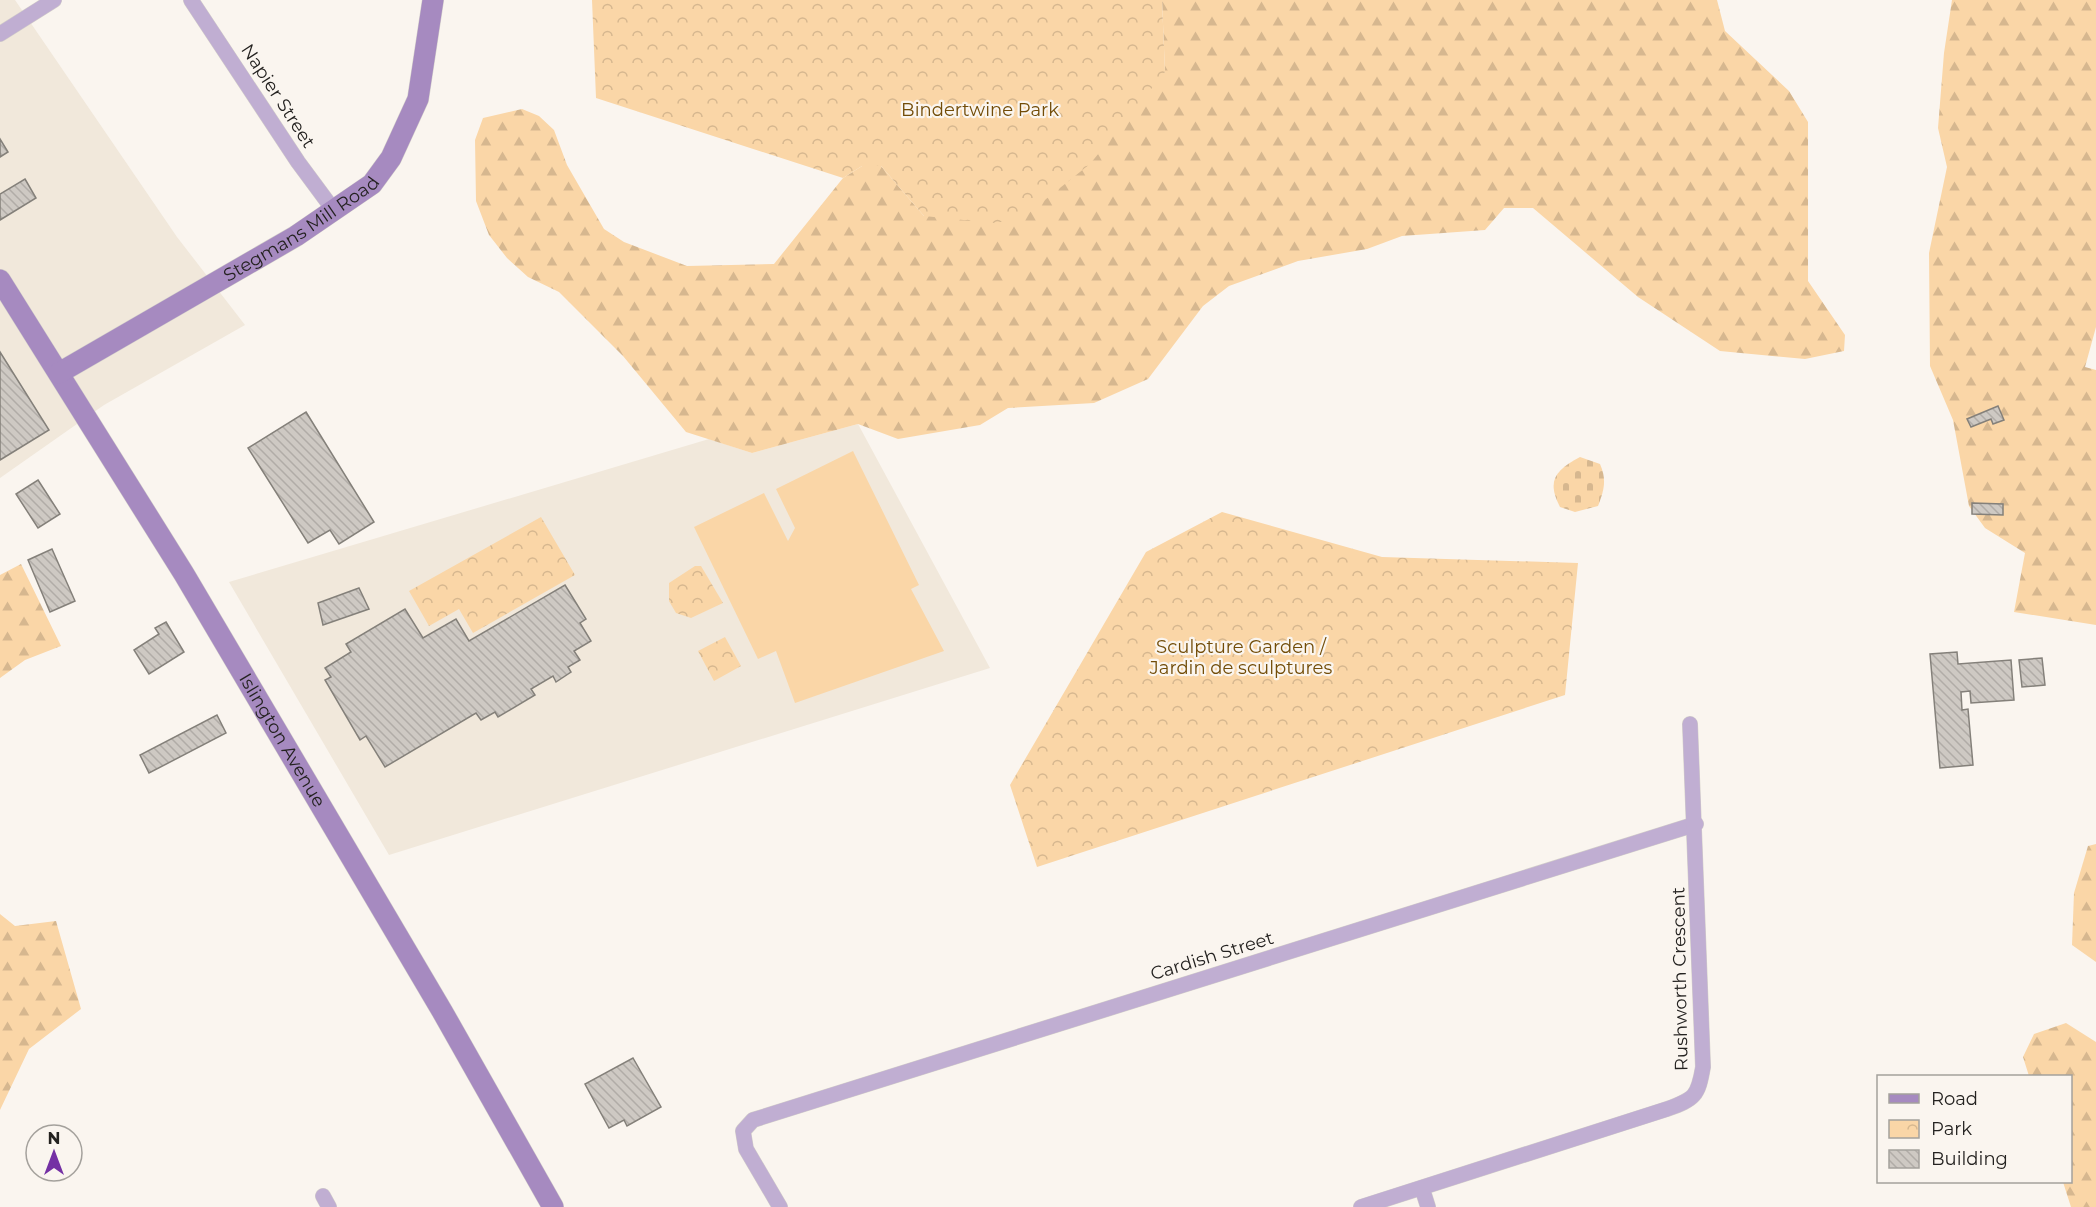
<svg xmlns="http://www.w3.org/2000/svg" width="2096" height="1207" font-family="Montserrat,sans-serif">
<defs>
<pattern id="forest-firs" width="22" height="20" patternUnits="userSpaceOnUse" patternTransform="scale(1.5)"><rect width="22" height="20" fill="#fad6a7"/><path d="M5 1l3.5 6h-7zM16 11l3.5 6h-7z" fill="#d6b78f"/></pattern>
<pattern id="cemetery-stones" width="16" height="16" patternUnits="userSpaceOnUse" patternTransform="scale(1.5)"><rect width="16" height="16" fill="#fad6a7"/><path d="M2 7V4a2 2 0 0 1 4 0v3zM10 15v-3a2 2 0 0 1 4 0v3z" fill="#d6b78f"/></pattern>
<pattern id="park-crowns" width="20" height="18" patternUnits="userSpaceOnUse" patternTransform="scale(1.5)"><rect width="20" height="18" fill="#fad6a7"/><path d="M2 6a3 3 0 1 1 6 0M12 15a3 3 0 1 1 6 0" fill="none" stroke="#d6b78f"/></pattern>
<pattern id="building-back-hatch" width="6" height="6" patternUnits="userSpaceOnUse" patternTransform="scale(1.5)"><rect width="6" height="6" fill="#cec9c3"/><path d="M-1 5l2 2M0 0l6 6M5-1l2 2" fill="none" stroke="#b1aca7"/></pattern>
</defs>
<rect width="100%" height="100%" fill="#faf5ef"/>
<g fill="#f1e8db">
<polygon points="0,0 15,0 177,237 245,325 104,405 0,478"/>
<polygon points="858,424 990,668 389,855 229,582 709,439 752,453"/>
</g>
<polygon fill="#fad6a7" points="853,451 919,585 911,589 944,651 795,703 776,651 758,659 694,527 764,493 788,541 795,528 776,489"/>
<g fill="url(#forest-firs)">
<polygon points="1162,0 1717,0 1725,31 1789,91 1808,122 1808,281 1845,335 1844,351 1805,359 1720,351 1638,297 1533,208 1504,208 1485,230 1402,236 1367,249 1298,261 1229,286 1203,306 1148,379 1094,403 1008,408 980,425 898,439 858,424 752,453 686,432 623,356 559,292 528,277 507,258 489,235 476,201 475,140 483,118 522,109 539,116 554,130 567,165 604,229 624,242 687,266 774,264 843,178 862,166 881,166 924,216 1165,72"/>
<polygon points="1952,0 2096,0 2096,327 2085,367 2096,370 2096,625 2014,612 2025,553 1985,528 1969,506 1953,420 1930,366 1929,253 1947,167 1938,128 1944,53"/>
<polygon points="21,564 61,646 25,660 0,678 0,575"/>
<polygon points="2096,844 2096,962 2072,945 2074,893 2088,846"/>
<polygon points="0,914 15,926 56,921 81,1009 29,1049 0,1110"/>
<polygon points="2066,1023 2096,1042 2096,1207 2071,1207 2063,1182 2070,1182 2070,1076 2029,1076 2023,1057 2034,1034"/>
</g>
<path fill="url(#cemetery-stones)" d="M1580,457L1600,464C1607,480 1604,490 1598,506L1575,512L1560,507C1546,480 1556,470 1580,457Z"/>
<g fill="url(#park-crowns)">
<polygon points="592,0 1162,0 1165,72 1090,164 1021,219 993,223 924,216 881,166 862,166 843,178 596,98"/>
<polygon points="1222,512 1382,557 1578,563 1565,695 1037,867 1010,785 1146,552"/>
<polygon points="541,517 575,575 473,633 459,609 429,626 409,591"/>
<polygon points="695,566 701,566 723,603 691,618 676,613 669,601 669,583"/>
<polygon points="725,637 741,666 714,681 698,651"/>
</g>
<g fill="url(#building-back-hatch)" stroke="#84807a" stroke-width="1.5">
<polygon points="0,139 8,152 0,157"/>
<polygon points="25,179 36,198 0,220 0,194"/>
<polygon points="0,352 49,430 0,460"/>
<polygon points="1998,406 2004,420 1993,424 1991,419 1971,427 1967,419"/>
<polygon points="306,412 374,522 339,544 330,530 308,543 248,448"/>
<polygon points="38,480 60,514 38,528 16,494"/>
<polygon points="1972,503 2003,504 2003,515 1972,514"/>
<polygon points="52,549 75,601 50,612 28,560"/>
<polygon points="565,585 586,619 580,623 591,641 574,651 580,660 568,667 571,672 556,682 553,676 531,689 535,695 498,717 495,712 481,720 476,713 385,767 366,736 360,740 325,680 331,677 325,668 351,652 346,644 405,609 423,638 456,619 469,641"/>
<polygon points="359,588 369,609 323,625 318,603"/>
<polygon points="166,622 184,652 149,674 134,650 159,634 155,628"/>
<polygon points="1957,652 1958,664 2011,660 2014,700 1971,703 1970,691 1961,692 1962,710 1968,709 1973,765 1940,768 1930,654"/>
<polygon points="2042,658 2045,685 2022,687 2019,660"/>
<polygon points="217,715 226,733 149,773 140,755"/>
<polygon points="633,1058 661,1107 627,1126 624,1120 609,1128 585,1084"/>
</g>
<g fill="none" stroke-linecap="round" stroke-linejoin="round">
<defs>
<g id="street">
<polyline points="191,0 298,162 335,212"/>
<polyline points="0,34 54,0"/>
<polyline points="1422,1188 1428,1207"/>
<polyline points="323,1196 329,1207"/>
<polyline points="780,1207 746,1149 743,1131 753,1120 1696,824"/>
<path d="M1361,1207L1667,1109C1695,1099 1698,1096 1703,1067L1690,724"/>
</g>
<g id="secondary">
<path id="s1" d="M0,280L184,574L442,1011L553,1207"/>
<path id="s2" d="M59,373L296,236L372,184L391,158L418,99L433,0"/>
</g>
</defs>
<use href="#street" stroke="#d3cfca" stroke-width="16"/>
<use href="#secondary" stroke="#d3cfca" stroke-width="22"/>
<use href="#street" stroke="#c0aed2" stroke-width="15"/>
<use href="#secondary" stroke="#a68ac0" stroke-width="21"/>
</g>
<g text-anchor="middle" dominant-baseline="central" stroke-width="4.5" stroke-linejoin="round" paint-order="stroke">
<g font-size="18" fill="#242220" stroke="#faf5ef">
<text transform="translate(278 96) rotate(57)">Napier Street</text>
<text stroke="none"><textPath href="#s2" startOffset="282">Stegmans Mill Road</textPath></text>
<text stroke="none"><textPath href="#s1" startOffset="540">Islington Avenue</textPath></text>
<text transform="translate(1212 956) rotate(-17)">Cardish Street</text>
<text transform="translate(1680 979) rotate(-91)">Rushworth Crescent</text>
</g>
<g font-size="18" fill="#724c07" stroke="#faf5ef">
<text x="980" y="110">Bindertwine Park</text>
<text x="1241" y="647">Sculpture Garden /<tspan x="1241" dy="21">Jardin de sculptures</tspan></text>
</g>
</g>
<rect x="1877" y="1075" width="195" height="108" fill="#faf5ef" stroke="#a4a19c" stroke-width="1.5"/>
<rect x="1889" y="1094" width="30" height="9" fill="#a68ac0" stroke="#a4a19c" stroke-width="1.5"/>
<text x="1931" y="1105" font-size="18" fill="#242220">Road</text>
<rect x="1889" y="1120" width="30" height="18" fill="url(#park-crowns)" stroke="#a4a19c" stroke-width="1.5"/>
<text x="1931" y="1135" font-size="18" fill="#242220">Park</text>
<rect x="1889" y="1150" width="30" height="18" fill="url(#building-back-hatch)" stroke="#a4a19c" stroke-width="1.5"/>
<text x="1931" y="1165" font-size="18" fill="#242220">Building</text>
<g transform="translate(54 1153)"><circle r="28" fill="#faf5ef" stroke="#a4a19c" stroke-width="1.5"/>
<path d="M0-4.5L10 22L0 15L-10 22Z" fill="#7430a4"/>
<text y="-9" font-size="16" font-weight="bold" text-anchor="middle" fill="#242220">N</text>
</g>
</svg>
